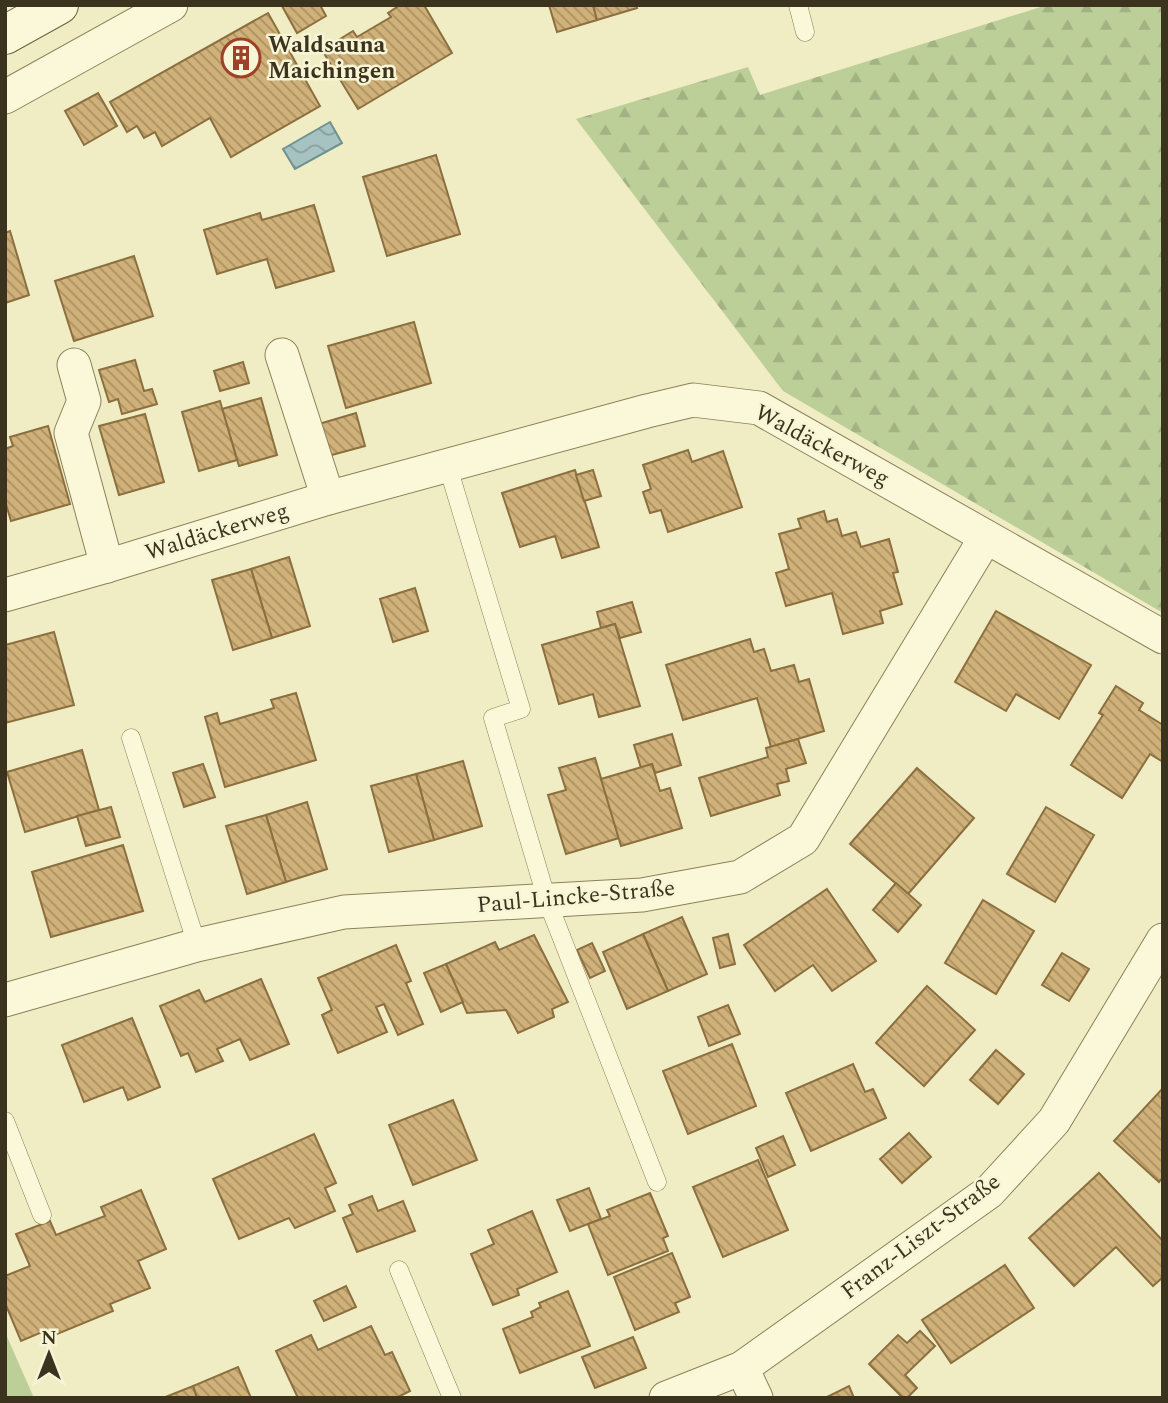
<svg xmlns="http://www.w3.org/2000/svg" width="1168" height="1403" font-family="Spectral,serif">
<defs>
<pattern id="forest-firs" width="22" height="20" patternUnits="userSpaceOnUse" patternTransform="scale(1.75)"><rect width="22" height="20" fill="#bccf98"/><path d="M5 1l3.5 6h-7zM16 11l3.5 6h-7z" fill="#a2b283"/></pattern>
<pattern id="water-waves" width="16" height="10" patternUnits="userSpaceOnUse" patternTransform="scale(1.75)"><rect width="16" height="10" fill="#a7c3c1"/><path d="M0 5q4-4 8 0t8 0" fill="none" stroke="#899f9c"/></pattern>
<pattern id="building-back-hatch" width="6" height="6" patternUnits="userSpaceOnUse" patternTransform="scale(1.75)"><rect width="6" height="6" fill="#d0b179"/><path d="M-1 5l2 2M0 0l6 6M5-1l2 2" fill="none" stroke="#aa9163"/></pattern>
</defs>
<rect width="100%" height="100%" fill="#f0edc5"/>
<polygon fill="#bccf98" points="5,1332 34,1398 5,1398"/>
<polygon fill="url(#forest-firs)" points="1047,5 1163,5 1163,613 783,391 576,119 748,67 760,95"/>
<polygon fill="url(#water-waves)" stroke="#6d9291" stroke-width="2" points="330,122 342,143 295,169 283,149"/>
<g fill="url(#building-back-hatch)" stroke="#8c6f3f" stroke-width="2">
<polygon points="320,5 326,16 297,33 282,6"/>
<polygon points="400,5 424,5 452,53 358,109 322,50 353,31 357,37 391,17 388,13"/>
<polygon points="549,5 593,5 597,20 557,32"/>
<polygon points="593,5 636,5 637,8 597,20"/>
<polygon points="268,13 320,106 231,157 210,118 162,146 155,132 144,138 137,126 127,132 110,102"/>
<polygon points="98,93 117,126 84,145 65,111"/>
<polygon points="436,155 460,234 387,256 363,177"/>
<polygon points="314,205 334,271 276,288 267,259 217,274 204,230 260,213 262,220"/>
<polygon points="10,231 29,295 5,303 5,233"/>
<polygon points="134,256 153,316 74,341 55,281"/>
<polygon points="414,322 431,383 346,408 328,346"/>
<polygon points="135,360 144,391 152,389 157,404 122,414 118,399 109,402 99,370"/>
<polygon points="243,362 249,383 220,391 214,371"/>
<polygon points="261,398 277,455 239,466 222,409"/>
<polygon points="220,401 237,460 199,471 182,412"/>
<polygon points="356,413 365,446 328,456 319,424"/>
<polygon points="145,414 164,482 119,495 99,426"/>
<polygon points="48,426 70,504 11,521 5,501 5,449 13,446 10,437"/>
<polygon points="688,450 692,462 723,451 742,507 668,532 661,510 650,513 643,492 651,489 643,465"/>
<polygon points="575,470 599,547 562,558 555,536 520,547 502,493"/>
<polygon points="593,470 601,496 584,501 576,475"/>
<polygon points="824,511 827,522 837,519 842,536 856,532 861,547 889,539 898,572 893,573 902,604 880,611 883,623 843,634 832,593 786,606 776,573 789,569 779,534 801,528 798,519"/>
<polygon points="289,557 310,626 272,638 251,569"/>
<polygon points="251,569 272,638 233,650 212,580"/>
<polygon points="415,588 428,631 393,642 380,599"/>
<polygon points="632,602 641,632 620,638 615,624 601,628 597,612"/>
<polygon points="996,611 1091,665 1059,719 1016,694 1006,711 955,682"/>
<polygon points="615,624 640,706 599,717 593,694 559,704 542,645"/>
<polygon points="54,632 74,705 5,723 5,645"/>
<polygon points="750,639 754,652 764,649 771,671 794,665 799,682 809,679 824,731 771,747 757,698 683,720 666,665"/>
<polygon points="1116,686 1143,703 1139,710 1163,725 1163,762 1150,754 1122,798 1071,765 1103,715 1099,713"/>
<polygon points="296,693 316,760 225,787 205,717 217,713 220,724 274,708 271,700"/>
<polygon points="672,734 681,765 655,773 652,764 641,768 634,745"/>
<polygon points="798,739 806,763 786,769 789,781 777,784 780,795 711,816 699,778 768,757 766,748"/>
<polygon points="82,750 99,810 25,832 7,772"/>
<polygon points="595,758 619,838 566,854 548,795 566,790 559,768"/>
<polygon points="463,761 482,826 434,840 416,774"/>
<polygon points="203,764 215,797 184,807 173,773"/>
<polygon points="652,764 660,791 670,788 682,828 621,846 601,779"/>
<polygon points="917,768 974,818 908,894 850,844"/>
<polygon points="416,774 434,840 389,852 371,786"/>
<polygon points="307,802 327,869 286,882 266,815"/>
<polygon points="111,807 120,837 86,846 77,816"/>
<polygon points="1046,807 1094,835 1055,902 1007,874"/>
<polygon points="266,815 286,882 247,894 226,826"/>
<polygon points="123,845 143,911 51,937 32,872"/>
<polygon points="896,883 921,905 898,932 873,910"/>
<polygon points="827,889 876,961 832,991 813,965 775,991 744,945"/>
<polygon points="983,900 1034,931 996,994 945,963"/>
<polygon points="682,917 707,974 668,991 643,934"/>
<polygon points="643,934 668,991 627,1009 603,952"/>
<polygon points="728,934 735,964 720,968 713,938"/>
<polygon points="534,935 568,1002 552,1009 554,1017 518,1033 506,1010 467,1013 446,964 495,942 499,950"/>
<polygon points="592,943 605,971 590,978 577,950"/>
<polygon points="396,945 411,981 406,983 423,1024 398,1035 384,1004 376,1007 387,1032 338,1053 322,1015 332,1010 318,978"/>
<polygon points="1062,953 1089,969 1069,1001 1042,985"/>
<polygon points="446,964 463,1002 441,1012 424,973"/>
<polygon points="261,979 289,1044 250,1060 240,1039 217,1049 223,1061 196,1072 188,1053 181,1056 160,1006 199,990 205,1002"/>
<polygon points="927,986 975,1030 924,1086 876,1043"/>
<polygon points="728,1005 740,1034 709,1046 698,1017"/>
<polygon points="132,1018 160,1087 128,1100 123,1087 84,1102 62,1045"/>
<polygon points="732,1044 756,1106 688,1134 663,1071"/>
<polygon points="996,1050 1024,1074 998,1104 970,1080"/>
<polygon points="853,1064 865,1092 873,1089 886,1118 811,1151 786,1093"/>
<polygon points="1163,1088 1163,1177 1159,1182 1114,1141"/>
<polygon points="453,1100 477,1160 413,1185 389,1125"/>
<polygon points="909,1133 931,1157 902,1183 880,1159"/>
<polygon points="314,1134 336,1183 325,1188 335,1211 295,1228 289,1218 239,1239 213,1179"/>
<polygon points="783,1136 795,1165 768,1177 756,1148"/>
<polygon points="758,1160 788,1230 723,1257 693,1187"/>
<polygon points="1099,1173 1163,1241 1163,1277 1153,1286 1116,1247 1074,1286 1029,1238"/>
<polygon points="589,1188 601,1219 570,1231 557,1200"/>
<polygon points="141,1190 166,1249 138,1261 150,1288 110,1304 113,1311 45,1339 42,1332 21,1341 5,1303 5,1276 30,1266 16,1234 50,1221 56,1235 105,1216 101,1207"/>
<polygon points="650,1193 668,1236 663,1238 668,1251 608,1275 588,1224 610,1216 607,1210"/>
<polygon points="372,1196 378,1211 403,1201 415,1231 357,1252 343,1218 353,1214 349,1205"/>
<polygon points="532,1211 557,1272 517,1289 519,1295 493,1305 471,1254 494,1244 488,1230"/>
<polygon points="672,1253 690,1297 675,1303 679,1312 635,1330 614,1277"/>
<polygon points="1005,1265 1034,1308 951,1363 922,1320"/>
<polygon points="346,1286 356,1307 324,1321 314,1301"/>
<polygon points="568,1291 590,1346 520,1373 503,1329 533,1317 531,1312 541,1307 539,1303"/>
<polygon points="371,1326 385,1355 392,1352 410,1391 396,1398 298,1398 276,1351 311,1335 318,1350"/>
<polygon points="920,1331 935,1346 905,1375 917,1388 907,1398 903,1398 869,1364 898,1335 907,1343"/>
<polygon points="633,1337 646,1368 595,1388 582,1357"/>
<polygon points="238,1367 251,1398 197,1398 193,1386"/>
<polygon points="193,1386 197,1398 163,1398"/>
<polygon points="849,1386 854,1398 825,1398"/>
</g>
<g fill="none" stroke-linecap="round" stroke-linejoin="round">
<defs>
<g id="service">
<polyline points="798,5 805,32"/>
<polyline points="448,467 521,709 493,718 547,900 657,1182"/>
<polyline points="131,738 197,945"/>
<polyline points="5,1121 42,1215"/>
<polyline points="399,1270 452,1398"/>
</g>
<g id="minor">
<polyline points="5,97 171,5"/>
<polyline points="282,355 328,498"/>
<polyline points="74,365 84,401 71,433 107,566"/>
<polyline points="5,595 107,566 328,498 647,411 693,400 759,408 1163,637"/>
<polyline points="5,1000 197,945 344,912 642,895 740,877 803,839 986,537"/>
<polyline points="742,1368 756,1398"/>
<polyline points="666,1398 742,1368 989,1192 1054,1121 1163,940"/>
</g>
<polyline id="secondary" points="5,35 59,5"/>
</defs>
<use href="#service" stroke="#8c805a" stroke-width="19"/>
<use href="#minor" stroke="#8c805a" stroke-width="35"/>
<use href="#secondary" stroke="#6e603d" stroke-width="40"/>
<use href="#service" stroke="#faf8d9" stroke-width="18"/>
<use href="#minor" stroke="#faf8d9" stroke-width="33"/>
<use href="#secondary" stroke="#faf8d9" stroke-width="38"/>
</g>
<defs>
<symbol id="building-ring" viewBox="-11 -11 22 22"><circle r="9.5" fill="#f7f5d5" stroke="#9e4128" stroke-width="1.5"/><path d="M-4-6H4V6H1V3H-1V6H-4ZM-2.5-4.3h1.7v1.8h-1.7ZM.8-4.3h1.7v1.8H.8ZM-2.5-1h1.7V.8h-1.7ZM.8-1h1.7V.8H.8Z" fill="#9e4128"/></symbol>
</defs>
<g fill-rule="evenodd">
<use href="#building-ring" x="219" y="36" width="44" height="44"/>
</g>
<g text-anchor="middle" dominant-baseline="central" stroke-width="5" stroke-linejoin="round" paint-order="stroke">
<g font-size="23" font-weight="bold" fill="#3c331f" stroke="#f7f5d5" text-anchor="start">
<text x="268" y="45">Waldsauna<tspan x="268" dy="26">Maichingen</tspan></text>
</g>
<g font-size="23" fill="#3c331f" stroke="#f7f5d5">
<text transform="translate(822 446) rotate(28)">Waldäckerweg</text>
<text transform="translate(217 532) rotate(-17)">Waldäckerweg</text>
<text transform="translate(576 897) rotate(-5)">Paul-Lincke-Straße</text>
<text transform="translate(921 1237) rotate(-37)">Franz-Liszt-Straße</text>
</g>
</g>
<rect width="1168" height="1403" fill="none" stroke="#3c331f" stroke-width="14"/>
<g transform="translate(49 1354)" stroke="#f7f5d5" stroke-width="5" paint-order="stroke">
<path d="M0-5L12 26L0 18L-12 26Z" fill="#3c331f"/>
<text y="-10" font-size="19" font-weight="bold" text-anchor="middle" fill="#3c331f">N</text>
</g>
</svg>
